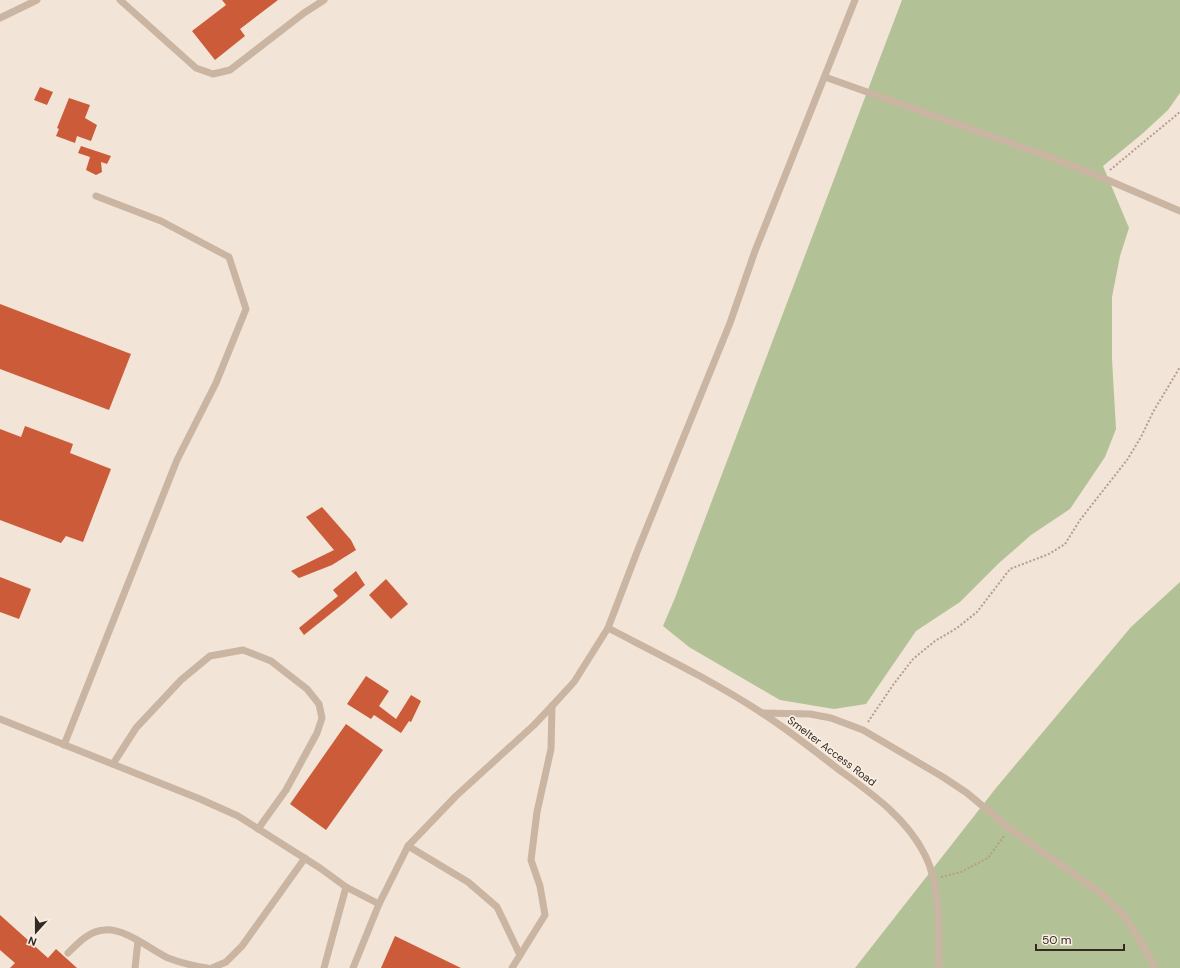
<svg xmlns="http://www.w3.org/2000/svg" width="1180" height="968" font-family="'DM Sans',sans-serif">
<rect width="100%" height="100%" fill="#f2e4d6"/>
<g fill="#b3c196">
<polygon points="902,0 1180,0 1180,93 1168,110 1142,134 1103,166 1129,228 1120,256 1112,297 1112,359 1116,429 1105,457 1070,509 1031,535 999,563 960,602 916,631 866,704 834,709 780,700 689,647 663,626 675,598"/>
<polygon points="1180,582 1180,968 855,968 996,788 1131,627"/>
</g>
<g fill="#cc5b3a">
<polygon points="222,0 278,0 240,29 245,36 215,60 192,31 226,5"/>
<polygon points="40,87 53,92 47,105 34,100"/>
<polygon points="69,98 90,105 85,118 97,125 91,141 77,136 75,143 56,136 59,129 57,128"/>
<polygon points="81,146 111,156 107,164 101,162 102,172 96,175 86,170 90,157 78,153"/>
<polygon points="0,304 131,354 109,410 0,369"/>
<polygon points="25,426 73,444 70,453 111,469 83,542 66,536 61,543 0,520 0,429 21,437"/>
<polygon points="322,507 351,540 356,550 332,565 299,578 291,571 334,550 306,517"/>
<polygon points="356,571 365,585 344,603 304,635 299,628 338,596 333,590"/>
<polygon points="0,577 31,589 19,619 0,612"/>
<polygon points="386,579 408,604 391,619 369,595"/>
<polygon points="366,676 389,691 379,706 396,719 411,695 421,701 411,722 409,721 401,733 374,715 371,719 347,704"/>
<polygon points="346,724 383,750 326,830 290,804"/>
<polygon points="0,915 48,958 56,949 77,968 10,968 15,963 0,950"/>
<polygon points="395,936 461,968 381,968"/>
</g>
<g fill="none" stroke-linecap="round" stroke-linejoin="round">
<g stroke="#b69e8c" stroke-width="2" stroke-dasharray="2 2" stroke-linecap="butt">
<polyline points="1110,170 1180,112"/>
<polyline points="868,722 893,685 913,659 935,641 957,628 977,612 1010,569 1049,554 1065,544 1080,520 1127,460 1141,437 1153,412 1180,367"/>
<polyline points="941,877 961,872 988,858 1004,836"/>
</g>
<g stroke="#cab4a2" stroke-width="7">
<polyline points="120,0 196,68 213,74 230,70 304,13 324,0"/>
<polyline points="0,18 37,0"/>
<polyline points="825,77 1044,155 1103,178 1180,211"/>
<path d="M608,628C660,655 713,681 762,713C790,731 816,752 842,772C874,795 907,819 925,855C941,886 939,934 939,968"/>
<polyline points="762,713 810,714 831,718 863,730 943,777 967,793 1009,828 1102,894 1123,914 1139,939 1155,968"/>
<polyline points="0,719 200,799 238,816 320,868 346,887 379,904"/>
<polyline points="64,745 177,460 216,383 246,309 229,257 161,221 96,196"/>
<polyline points="113,764 136,728 181,680 210,656 243,650 271,661 307,689 319,704 322,718 317,733 286,790 258,829"/>
<polyline points="408,846 468,882 497,907 520,955"/>
<path d="M68,953C78,943 89,931 104,930C125,928 150,949 168,958C181,963 194,966 207,968"/>
<polyline points="135,968 138,941"/>
<polyline points="212,968 226,962 242,946 305,858"/>
<polyline points="324,968 346,887"/>
<polyline points="353,968 379,904 408,846 456,796 534,725 552,706 574,682 608,628 637,552 730,323 755,251 855,0"/>
<polyline points="512,968 545,915 540,886 531,860 537,812 551,749 552,706"/>
</g>
</g>
<g text-anchor="middle" dominant-baseline="central" stroke-width="3.5" stroke-linejoin="round" paint-order="stroke">
<g font-size="11" fill="#342925" stroke="#faefe2">
<text transform="translate(832 751) rotate(37)">Smelter Access Road</text>
</g>
</g>
<g transform="translate(36 932) rotate(201)" stroke="#faefe2" stroke-width="3" paint-order="stroke">
<path d="M0-3L7 15L0 10L-7 15Z" fill="#342925"/>
<text y="-6" font-size="11" font-weight="bold" text-anchor="middle" fill="#342925">N</text>
</g>
<path d="M1036 944v6h88v-6" fill="none" stroke="#342925" stroke-width="2"/>
<text x="1042" y="944" font-size="12" fill="#342925" stroke="#faefe2" stroke-width="3" paint-order="stroke">50 m</text>
</svg>
